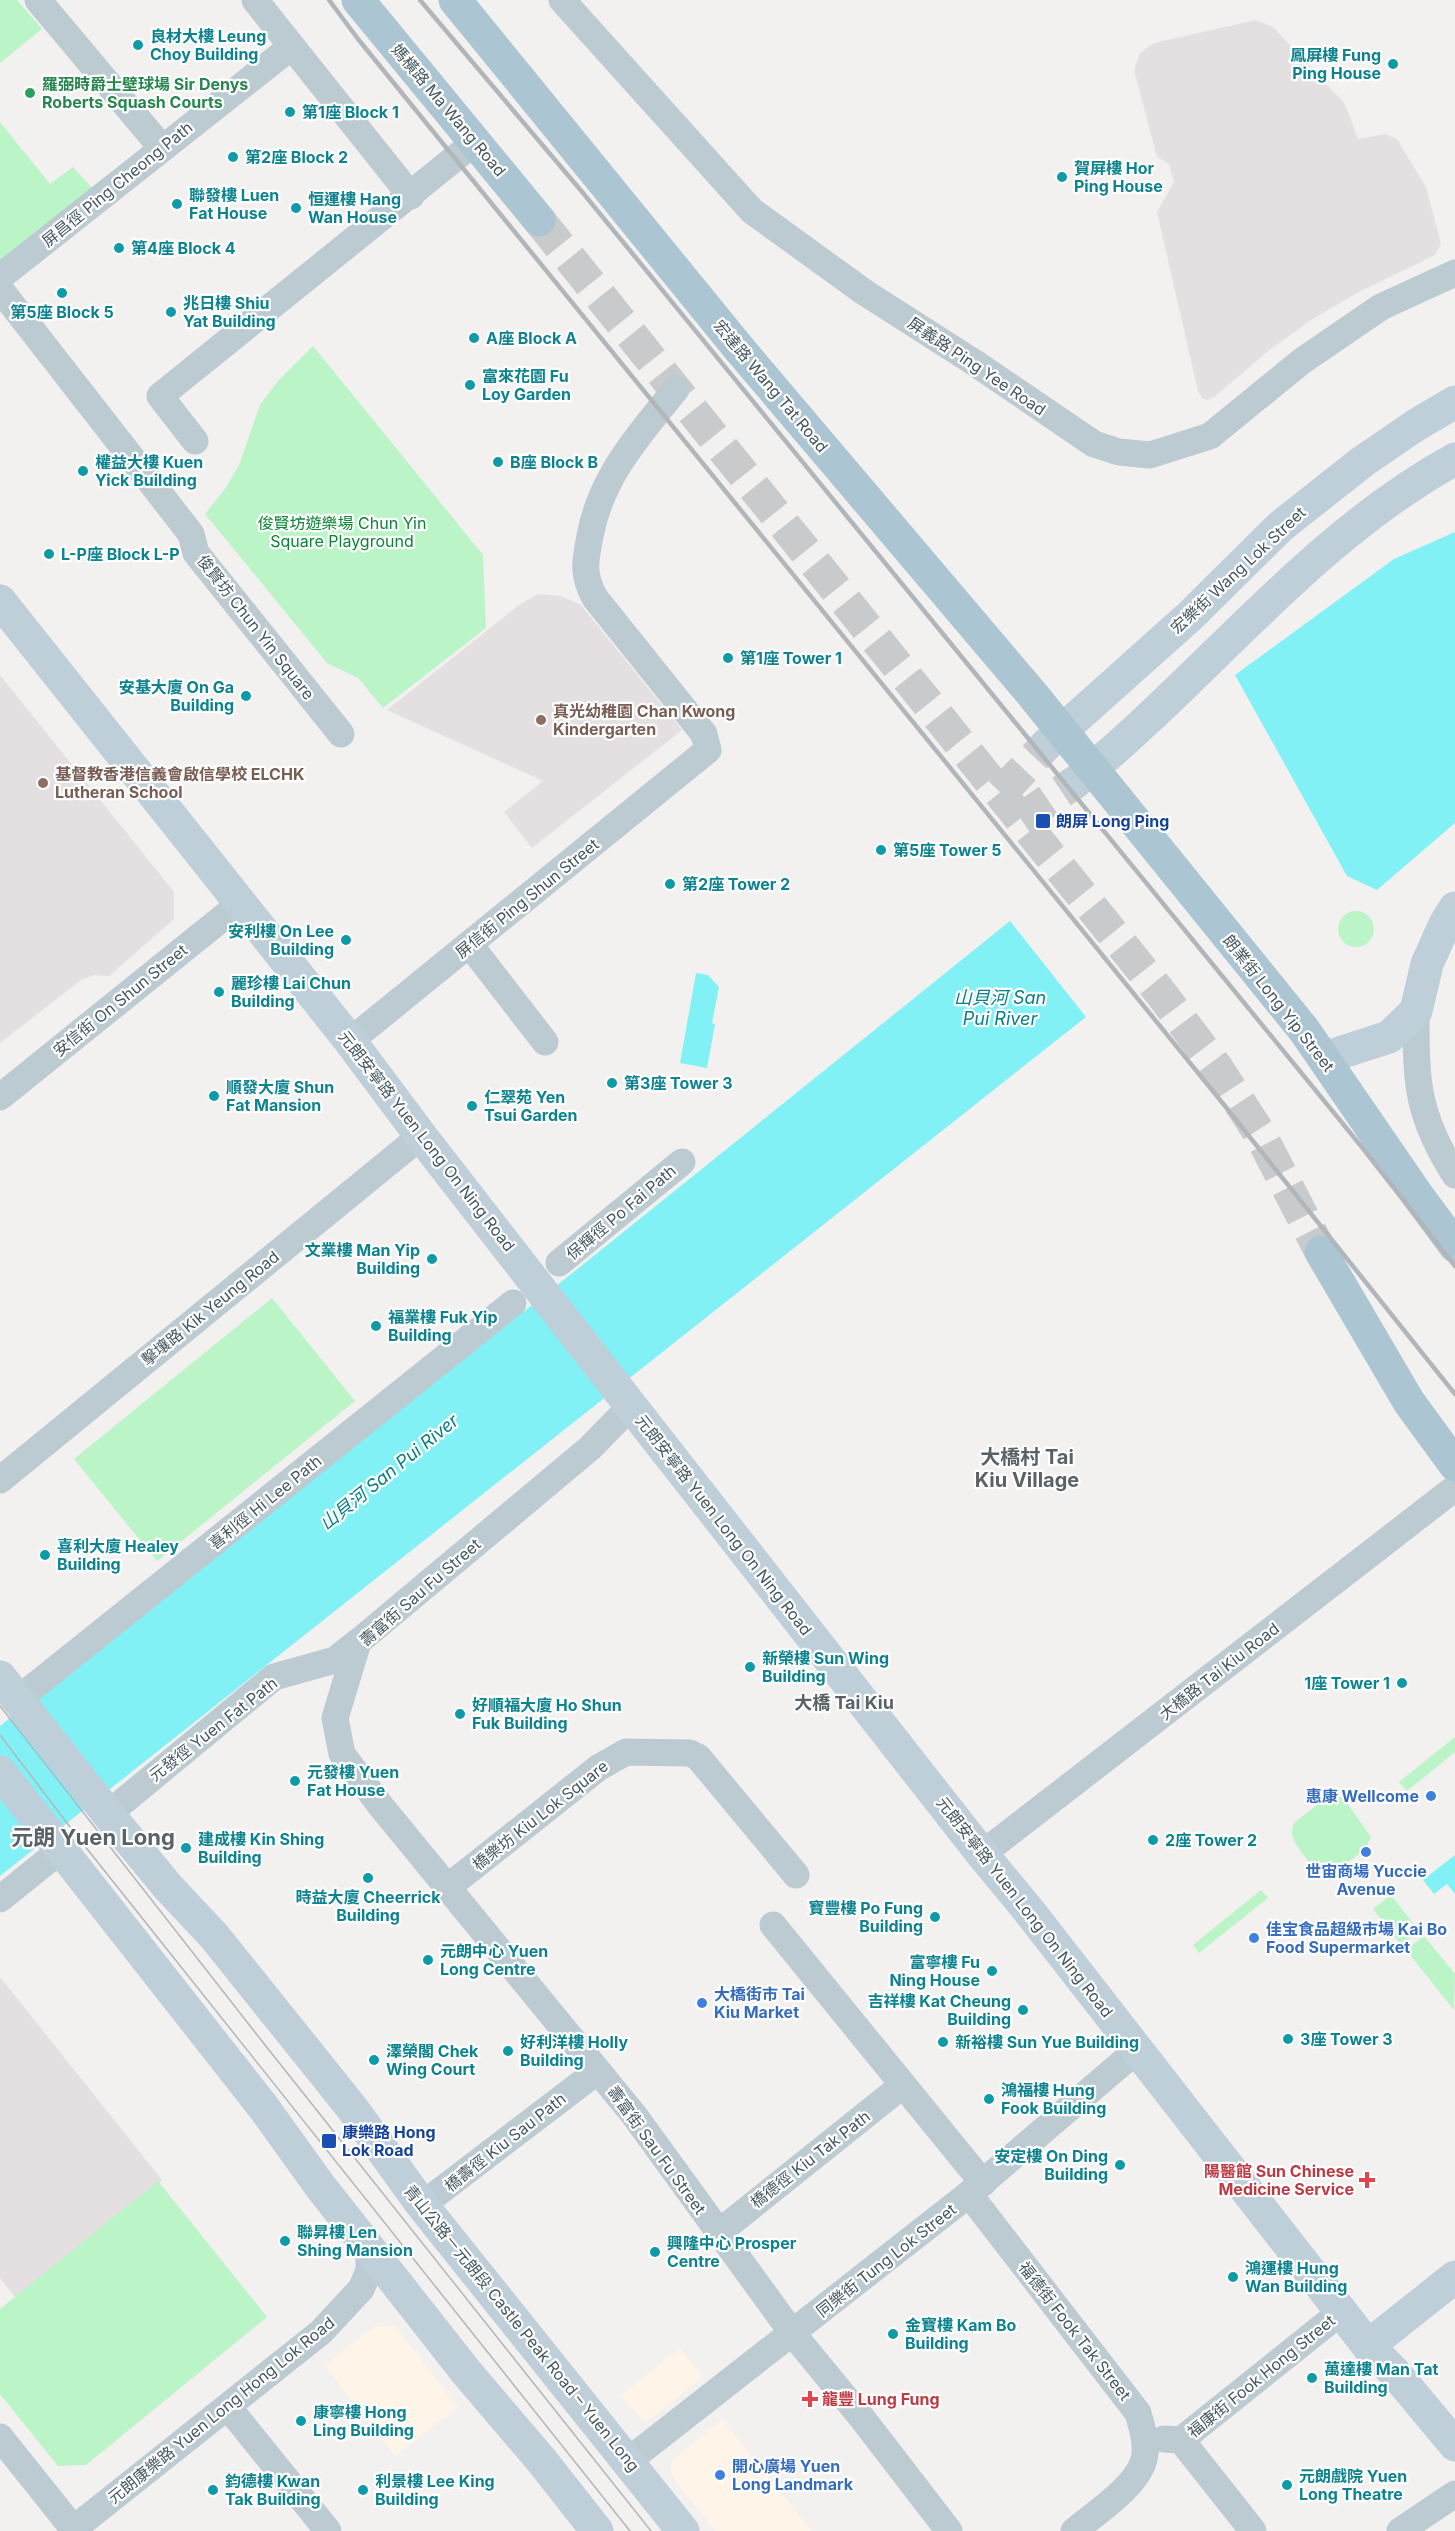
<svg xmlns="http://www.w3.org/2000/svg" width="1455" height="2531" font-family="Inter,'Noto Sans TC',sans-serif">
<rect width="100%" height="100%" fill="#f3f0f0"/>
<g fill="#fef4e8">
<polygon points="395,2326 458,2407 395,2456 324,2365 374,2327"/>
<polygon points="680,2348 703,2377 645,2423 621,2395"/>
<polygon points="722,2419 811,2530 810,2531 715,2531 709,2523 674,2479 671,2471 672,2461"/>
</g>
<g fill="#e4e0e2">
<polygon points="1256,20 1273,27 1345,104 1358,139 1385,134 1397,139 1426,187 1441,244 1435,255 1357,293 1311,320 1268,351 1213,398 1207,400 1202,398 1198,391 1157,212 1174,182 1169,164 1157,157 1134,70 1140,53 1154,43"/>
<polygon points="538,594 561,596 581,605 682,730 532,848 504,812 543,781 387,710 519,605"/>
<polygon points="0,675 174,892 174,919 109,976 95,975 81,980 0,1043"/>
<polygon points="0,1977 162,2180 16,2298 0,2278"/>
</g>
<g fill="#baf4c7">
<polygon points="0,0 17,0 42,29 0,63"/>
<polygon points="0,122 50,184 73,167 92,188 0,262"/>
<polygon points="313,346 483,555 486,628 383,708 358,678 327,663 205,514 225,489 239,465 260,405 278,381"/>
<circle cx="1356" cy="929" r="18"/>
<polygon points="272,1298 355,1401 157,1561 74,1459"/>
<polygon points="1455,1737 1455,1752 1407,1791 1399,1782"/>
<path d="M1336,1795L1345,1800L1371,1837L1365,1850L1328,1876C1317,1874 1296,1848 1293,1837C1291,1832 1292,1827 1295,1822L1325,1799Z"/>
<polygon points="1261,1890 1268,1898 1199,1953 1193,1945"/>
<polygon points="1391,1895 1419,1931 1401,1945 1373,1909"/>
<polygon points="1424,1936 1455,1974 1454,2010 1406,1950"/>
<polygon points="158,2181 267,2317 86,2465 58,2466 0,2394 0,2309"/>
</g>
<g fill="#82f1f6">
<polygon points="1455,532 1455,823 1377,890 1347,876 1235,675 1394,559"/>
<polygon points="1010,921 1086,1017 0,1876 0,1726 575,1271"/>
<polygon points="696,973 708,975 719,987 712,1023 715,1024 707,1068 680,1063"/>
<polygon points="1455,1855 1455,1894 1447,1884 1434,1894 1423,1880"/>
</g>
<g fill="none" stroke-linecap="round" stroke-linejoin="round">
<g stroke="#c8cacc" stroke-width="33" stroke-dasharray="33 16" stroke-linecap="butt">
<polyline points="1001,793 1048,743"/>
<polyline points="1021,819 1077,781"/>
</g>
<polyline stroke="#c8cacc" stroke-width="33" stroke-dasharray="33 16" stroke-linecap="butt" points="539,220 1163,996 1217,1068 1260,1134 1321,1252"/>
<g stroke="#bccad1" stroke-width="27">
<polyline points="38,0 162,148"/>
<polyline points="255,0 411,196"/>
<polyline points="562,0 752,211 864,292 975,363 1094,444 1119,452 1150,455 1210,436 1302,361 1381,307 1455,273"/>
<polyline points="0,277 291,47"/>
<polyline points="0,289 191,534 196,553 341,734"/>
<polyline points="195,441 160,396 475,142"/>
<polyline points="470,945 545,1042"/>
<path d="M1416,1011C1416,1081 1416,1114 1455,1175"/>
<path d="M350,1041L708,750L704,734L595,598C582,574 585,562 590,536C601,476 639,435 676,389"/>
<polyline points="0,1097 241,903"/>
<polyline points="559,1263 682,1162"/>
<polyline points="631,1406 590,1448 358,1642 335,1718 342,1754 380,1805 634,2115 793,2334 862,2418 949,2531"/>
<polyline points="0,1480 421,1136"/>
<polyline points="17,1700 513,1303"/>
<polyline points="108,1814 274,1677 335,1660 358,1642"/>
<polyline points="982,1854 1455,1488"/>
<polyline points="448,1887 598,1768 626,1752 690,1753 698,1757 796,1875"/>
<polyline points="0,1899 62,1849"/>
<polyline points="773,1925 983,2183"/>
<path d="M969,2194L1138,2413C1142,2427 1146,2440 1145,2454C1142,2484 1095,2513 1074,2531"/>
<polyline points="422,2205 587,2079"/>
<polyline points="718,2233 903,2085"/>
<polyline points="228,2407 328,2531"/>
<polyline points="0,2437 75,2531"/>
<polyline points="1164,2439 1181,2440 1253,2531"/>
<polyline points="1181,2440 1341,2312"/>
<polyline points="628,2461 969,2194 1136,2051"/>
<polyline points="71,2531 321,2332 361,2289 369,2271 369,2248"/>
<polyline points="1400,2531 1455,2494"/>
</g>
<g stroke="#becfd9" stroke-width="33">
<polyline points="0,601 350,1041 421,1136 631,1406 982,1854 1029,1911 1368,2346 1395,2373 1455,2445"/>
<polyline points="1048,743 1190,616 1281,526 1362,462 1416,425 1455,402"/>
<path d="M1077,781C1206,677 1308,540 1455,459"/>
<polyline points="1324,1058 1389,1037 1416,1011 1427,964 1445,924 1455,908"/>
<polyline points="0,1677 108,1814 168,1887 214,1936 352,2108 422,2205 683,2531"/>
<polyline points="0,1772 264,2108 320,2186 467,2373 542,2461 597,2531"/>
<polyline points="1368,2346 1455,2277"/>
</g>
<g stroke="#acc5d2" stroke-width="33">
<polyline points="358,0 539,220"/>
<polyline points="455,0 741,351 1032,694 1304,1030 1418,1196 1455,1246"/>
<polyline points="1321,1252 1409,1402 1455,1465"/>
</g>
<g stroke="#b1b6bb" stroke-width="1.5">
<polyline points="0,1706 265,2045 651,2531"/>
<polyline points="0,1735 80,1840 630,2531"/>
</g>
<g stroke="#b1b6bb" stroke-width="4.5">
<polyline points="329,0 358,39 1225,1106 1455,1394"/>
<polyline points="420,0 583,193 1361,1146 1455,1266"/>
</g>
</g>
<g fill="#0f9aa8" stroke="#fff" stroke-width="2">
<circle cx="138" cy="45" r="6"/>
<circle cx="1393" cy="64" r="6"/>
<circle cx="290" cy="112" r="6"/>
<circle cx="233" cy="157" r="6"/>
<circle cx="1062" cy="177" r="6"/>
<circle cx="177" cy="204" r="6"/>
<circle cx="296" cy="208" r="6"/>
<circle cx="119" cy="248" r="6"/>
<circle cx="62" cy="293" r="6"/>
<circle cx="171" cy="312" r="6"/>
<circle cx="474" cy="338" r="6"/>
<circle cx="470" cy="385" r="6"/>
<circle cx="498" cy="462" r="6"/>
<circle cx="83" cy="471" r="6"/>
<circle cx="49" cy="554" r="6"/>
<circle cx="728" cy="658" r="6"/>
<circle cx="246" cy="696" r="6"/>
<circle cx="881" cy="850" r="6"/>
<circle cx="670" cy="884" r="6"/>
<circle cx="346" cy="940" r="6"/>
<circle cx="219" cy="992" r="6"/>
<circle cx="612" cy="1083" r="6"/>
<circle cx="214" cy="1096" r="6"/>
<circle cx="472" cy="1106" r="6"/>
<circle cx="432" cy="1259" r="6"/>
<circle cx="376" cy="1326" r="6"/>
<circle cx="45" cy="1555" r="6"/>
<circle cx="750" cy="1667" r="6"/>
<circle cx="1402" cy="1683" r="6"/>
<circle cx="460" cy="1714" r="6"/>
<circle cx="295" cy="1781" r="6"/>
<circle cx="1153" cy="1840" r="6"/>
<circle cx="186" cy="1848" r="6"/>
<circle cx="368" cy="1878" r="6"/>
<circle cx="935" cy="1917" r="6"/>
<circle cx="428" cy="1960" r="6"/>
<circle cx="992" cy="1971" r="6"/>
<circle cx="1023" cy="2010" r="6"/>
<circle cx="1288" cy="2039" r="6"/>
<circle cx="943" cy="2042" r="6"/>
<circle cx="508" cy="2051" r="6"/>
<circle cx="374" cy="2060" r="6"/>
<circle cx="989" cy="2099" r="6"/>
<circle cx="1120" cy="2165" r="6"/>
<circle cx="285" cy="2241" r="6"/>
<circle cx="655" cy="2252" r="6"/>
<circle cx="1233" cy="2277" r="6"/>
<circle cx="893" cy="2334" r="6"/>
<circle cx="1312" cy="2378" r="6"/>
<circle cx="301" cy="2421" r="6"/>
<circle cx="1287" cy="2485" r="6"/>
<circle cx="213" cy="2490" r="6"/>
<circle cx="363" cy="2490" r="6"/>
</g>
<circle fill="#2e9e5b" stroke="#fff" stroke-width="2" cx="30" cy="93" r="6"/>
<g fill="#8d6e63" stroke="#fff" stroke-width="2">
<circle cx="541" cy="720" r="6"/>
<circle cx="43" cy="783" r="6"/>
</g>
<g fill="#1a4fb4" stroke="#fff" stroke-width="2">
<rect x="1035" y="813" width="16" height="16" rx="3"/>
<rect x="321" y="2133" width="16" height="16" rx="3"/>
</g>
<g fill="#3f7fe0" stroke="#fff" stroke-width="2">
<circle cx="1431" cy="1796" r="6"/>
<circle cx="1366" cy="1852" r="6"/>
<circle cx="1254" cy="1938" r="6"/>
<circle cx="702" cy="2003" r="6"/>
<circle cx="720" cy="2475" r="6"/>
</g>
<g fill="#e0444e" stroke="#fff" stroke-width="2">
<path d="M1364 2171h6v6h6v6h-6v6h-6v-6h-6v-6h6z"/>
<path d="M807 2390h6v6h6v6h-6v6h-6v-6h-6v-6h6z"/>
</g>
<g text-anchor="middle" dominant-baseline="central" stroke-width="4.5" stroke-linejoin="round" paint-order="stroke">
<g font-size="16" font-weight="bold" fill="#0d838f" stroke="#fff" text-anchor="start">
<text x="150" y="36">良材大樓 Leung<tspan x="150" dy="18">Choy Building</tspan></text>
<text x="1381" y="55" text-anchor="end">鳳屏樓 Fung<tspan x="1381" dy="18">Ping House</tspan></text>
<text x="302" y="112">第1座 Block 1</text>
<text x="245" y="157">第2座 Block 2</text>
<text x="1074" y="168">賀屏樓 Hor<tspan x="1074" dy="18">Ping House</tspan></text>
<text x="189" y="195">聯發樓 Luen<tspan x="189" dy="18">Fat House</tspan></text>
<text x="308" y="199">恒運樓 Hang<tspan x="308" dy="18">Wan House</tspan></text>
<text x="131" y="248">第4座 Block 4</text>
<text x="183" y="303">兆日樓 Shiu<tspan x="183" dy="18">Yat Building</tspan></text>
<text x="62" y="312" text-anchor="middle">第5座 Block 5</text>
<text x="486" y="338">A座 Block A</text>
<text x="482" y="376">富來花園 Fu<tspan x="482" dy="18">Loy Garden</tspan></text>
<text x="95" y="462">權益大樓 Kuen<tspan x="95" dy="18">Yick Building</tspan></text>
<text x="510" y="462">B座 Block B</text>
<text x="61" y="554">L-P座 Block L-P</text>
<text x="740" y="658">第1座 Tower 1</text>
<text x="234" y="687" text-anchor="end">安基大廈 On Ga<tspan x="234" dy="18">Building</tspan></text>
<text x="893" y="850">第5座 Tower 5</text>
<text x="682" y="884">第2座 Tower 2</text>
<text x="334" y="931" text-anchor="end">安利樓 On Lee<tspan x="334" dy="18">Building</tspan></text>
<text x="231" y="983">麗珍樓 Lai Chun<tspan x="231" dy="18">Building</tspan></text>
<text x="624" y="1083">第3座 Tower 3</text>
<text x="226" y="1087">順發大廈 Shun<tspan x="226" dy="18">Fat Mansion</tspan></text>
<text x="484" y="1097">仁翠苑 Yen<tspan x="484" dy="18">Tsui Garden</tspan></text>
<text x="420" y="1250" text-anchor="end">文業樓 Man Yip<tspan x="420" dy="18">Building</tspan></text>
<text x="388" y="1317">福業樓 Fuk Yip<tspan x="388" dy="18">Building</tspan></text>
<text x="57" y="1546">喜利大廈 Healey<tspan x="57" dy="18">Building</tspan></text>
<text x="762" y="1658">新榮樓 Sun Wing<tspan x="762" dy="18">Building</tspan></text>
<text x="1390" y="1683" text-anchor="end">1座 Tower 1</text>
<text x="472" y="1705">好順福大廈 Ho Shun<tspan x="472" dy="18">Fuk Building</tspan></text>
<text x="307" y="1772">元發樓 Yuen<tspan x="307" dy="18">Fat House</tspan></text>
<text x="198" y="1839">建成樓 Kin Shing<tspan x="198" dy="18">Building</tspan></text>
<text x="1165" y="1840">2座 Tower 2</text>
<text x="368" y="1897" text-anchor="middle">時益大廈 Cheerrick<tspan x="368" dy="18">Building</tspan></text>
<text x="923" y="1908" text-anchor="end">寶豐樓 Po Fung<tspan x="923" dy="18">Building</tspan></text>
<text x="440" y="1951">元朗中心 Yuen<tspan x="440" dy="18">Long Centre</tspan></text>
<text x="980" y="1962" text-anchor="end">富寧樓 Fu<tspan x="980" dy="18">Ning House</tspan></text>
<text x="1011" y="2001" text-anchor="end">吉祥樓 Kat Cheung<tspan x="1011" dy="18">Building</tspan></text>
<text x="1300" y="2039">3座 Tower 3</text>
<text x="520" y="2042">好利洋樓 Holly<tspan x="520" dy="18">Building</tspan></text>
<text x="955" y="2042">新裕樓 Sun Yue Building</text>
<text x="386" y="2051">澤榮閣 Chek<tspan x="386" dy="18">Wing Court</tspan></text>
<text x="1001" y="2090">鴻福樓 Hung<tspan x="1001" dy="18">Fook Building</tspan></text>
<text x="1108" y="2156" text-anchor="end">安定樓 On Ding<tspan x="1108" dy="18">Building</tspan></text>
<text x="297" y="2232">聯昇樓 Len<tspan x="297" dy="18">Shing Mansion</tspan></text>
<text x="667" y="2243">興隆中心 Prosper<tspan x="667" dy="18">Centre</tspan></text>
<text x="1245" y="2268">鴻運樓 Hung<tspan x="1245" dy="18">Wan Building</tspan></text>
<text x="905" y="2325">金寶樓 Kam Bo<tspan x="905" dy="18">Building</tspan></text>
<text x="1324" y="2369">萬達樓 Man Tat<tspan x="1324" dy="18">Building</tspan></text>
<text x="313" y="2412">康寧樓 Hong<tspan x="313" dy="18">Ling Building</tspan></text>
<text x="1299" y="2476">元朗戲院 Yuen<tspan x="1299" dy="18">Long Theatre</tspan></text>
<text x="225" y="2481">鈞德樓 Kwan<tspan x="225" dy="18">Tak Building</tspan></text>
<text x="375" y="2481">利景樓 Lee King<tspan x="375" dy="18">Building</tspan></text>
</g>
<g font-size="16" font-weight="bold" fill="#27864d" stroke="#fff" text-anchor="start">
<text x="42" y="84">羅弼時爵士壁球場 Sir Denys<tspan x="42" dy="18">Roberts Squash Courts</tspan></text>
</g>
<g font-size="16" fill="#455760" stroke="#fff">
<text transform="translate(449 110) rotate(50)">媽橫路 Ma Wang Road</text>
<text transform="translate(117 184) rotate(-39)">屏昌徑 Ping Cheong Path</text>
<text transform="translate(977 366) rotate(34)">屏義路 Ping Yee Road</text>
<text transform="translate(771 386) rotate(50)">宏達路 Wang Tat Road</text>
<text transform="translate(1238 570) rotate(-43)">宏樂街 Wang Lok Street</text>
<text transform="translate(256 627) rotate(52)">俊賢坊 Chun Yin Square</text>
<text transform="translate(527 898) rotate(-39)">屏信街 Ping Shun Street</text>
<text transform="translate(120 1000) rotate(-39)">安信街 On Shun Street</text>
<text transform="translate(1279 1003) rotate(52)">朗業街 Long Yip Street</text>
<text transform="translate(427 1141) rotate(52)">元朗安寧路 Yuen Long On Ning Road</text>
<text transform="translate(621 1212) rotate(-40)">保輝徑 Po Fai Path</text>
<text transform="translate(210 1308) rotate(-39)">擊壤路 Kik Yeung Road</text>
<text transform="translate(265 1502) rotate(-39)">喜利徑 Hi Lee Path</text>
<text transform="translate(724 1525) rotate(52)">元朗安寧路 Yuen Long On Ning Road</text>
<text transform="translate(420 1592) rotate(-41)">壽富街 Sau Fu Street</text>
<text transform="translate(1219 1671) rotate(-38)">大橋路 Tai Kiu Road</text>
<text transform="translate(213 1729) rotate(-38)">元發徑 Yuen Fat Path</text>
<text transform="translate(540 1815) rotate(-38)">橋樂坊 Kiu Lok Square</text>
<text transform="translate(1025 1907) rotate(52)">元朗安寧路 Yuen Long On Ning Road</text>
<text transform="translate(505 2142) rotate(-38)">橋壽徑 Kiu Sau Path</text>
<text transform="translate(657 2150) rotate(54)">壽富街 Sau Fu Street</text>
<text transform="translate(810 2159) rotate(-38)">橋德徑 Kiu Tak Path</text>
<text transform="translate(886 2260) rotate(-38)">同樂街 Tung Lok Street</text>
<text transform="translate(522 2328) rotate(51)">青山公路－元朗段 Castle Peak Road – Yuen Long</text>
<text transform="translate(1075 2331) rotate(52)">福德街 Fook Tak Street</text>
<text transform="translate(1261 2376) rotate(-39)">福康街 Fook Hong Street</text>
<text transform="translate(221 2410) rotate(-39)">元朗康樂路 Yuen Long Hong Lok Road</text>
</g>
<g font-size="16" fill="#0c8535" stroke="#fff">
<text x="342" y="523">俊賢坊遊樂場 Chun Yin<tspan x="342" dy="18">Square Playground</tspan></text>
</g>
<g font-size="16" font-weight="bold" fill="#785e54" stroke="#fff" text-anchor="start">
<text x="553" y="711">真光幼稚園 Chan Kwong<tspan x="553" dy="18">Kindergarten</tspan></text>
<text x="55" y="774">基督教香港信義會啟信學校 ELCHK<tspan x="55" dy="18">Lutheran School</tspan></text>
</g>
<g font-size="16" font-weight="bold" fill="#164399" stroke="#fff" text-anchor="start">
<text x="1056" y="821">朗屏 Long Ping</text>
<text x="342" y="2132">康樂路 Hong<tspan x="342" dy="18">Lok Road</tspan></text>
</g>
<g font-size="16" font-weight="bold" fill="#366cbe" stroke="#fff" text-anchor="start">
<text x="1419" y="1796" text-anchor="end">惠康 Wellcome</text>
<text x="1366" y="1871" text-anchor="middle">世宙商場 Yuccie<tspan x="1366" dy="18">Avenue</tspan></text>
<text x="1266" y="1929">佳宝食品超級市場 Kai Bo<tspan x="1266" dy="18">Food Supermarket</tspan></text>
<text x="714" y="1994">大橋街市 Tai<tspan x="714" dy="18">Kiu Market</tspan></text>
<text x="732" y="2466">開心廣場 Yuen<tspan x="732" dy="18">Long Landmark</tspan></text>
</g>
<g font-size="16" font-weight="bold" fill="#be3a42" stroke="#fff" text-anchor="end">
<text x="1354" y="2171">陽醫館 Sun Chinese<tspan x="1354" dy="18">Medicine Service</tspan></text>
<text x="822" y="2399" text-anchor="start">龍豐 Lung Fung</text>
</g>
<g font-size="18" font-style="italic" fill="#058086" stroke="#fff">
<text x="1000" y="997">山貝河 San<tspan x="1000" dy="21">Pui River</tspan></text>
<text transform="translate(389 1472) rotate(-39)">山貝河 San Pui River</text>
</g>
<g font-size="18" font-weight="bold" fill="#5b6266" stroke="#fff">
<text x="844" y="1702">大橋 Tai Kiu</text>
</g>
<g font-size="20" font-weight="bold" fill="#5b6266" stroke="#fff">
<text x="1027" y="1457">大橋村 Tai<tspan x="1027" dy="23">Kiu Village</tspan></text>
</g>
<g font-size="22" font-weight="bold" fill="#5b6266" stroke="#fff">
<text x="93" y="1837">元朗 Yuen Long</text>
</g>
</g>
</svg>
